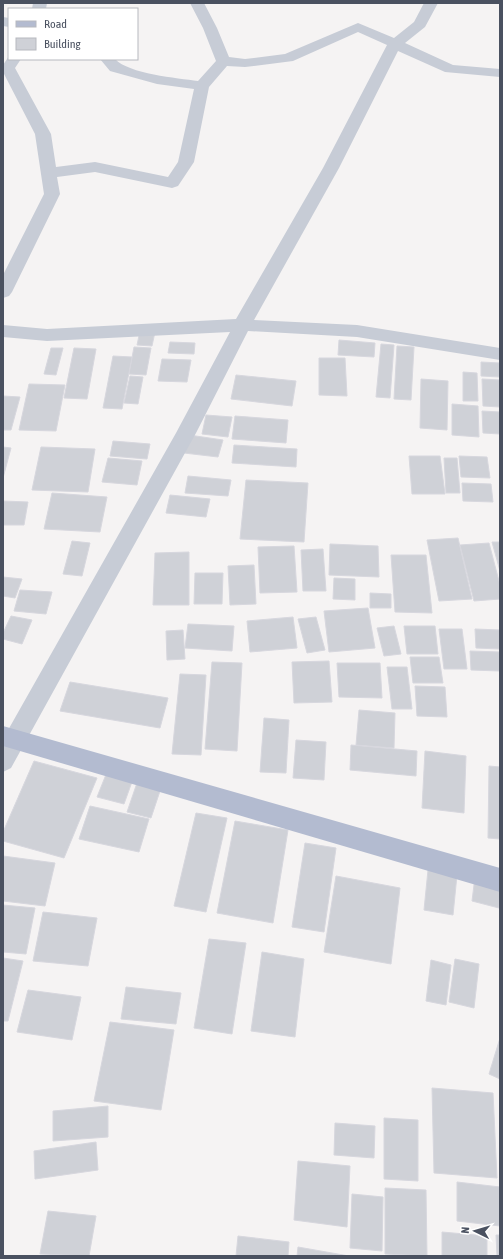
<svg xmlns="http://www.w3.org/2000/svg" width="503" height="1259" font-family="'Asap Condensed',sans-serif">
<rect width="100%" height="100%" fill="#f5f3f3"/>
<g fill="#cfd1d7" stroke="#d7d7de">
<polygon points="140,331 155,332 152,346 137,345"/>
<polygon points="339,340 375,343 374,357 338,355"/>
<polygon points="170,342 195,343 194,354 168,353"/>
<polygon points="381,344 394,345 390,398 376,397"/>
<polygon points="397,346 414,347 411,400 394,399"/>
<polygon points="134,347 151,348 146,375 129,374"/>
<polygon points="51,348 63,348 56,375 44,374"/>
<polygon points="74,348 96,349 87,399 64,398"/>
<polygon points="113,356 132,357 122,409 103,408"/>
<polygon points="319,358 345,358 347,396 319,395"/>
<polygon points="162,359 191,360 187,382 158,381"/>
<polygon points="481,362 500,363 500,377 481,376"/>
<polygon points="463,372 477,373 478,401 463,401"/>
<polygon points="236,375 296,381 292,406 231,399"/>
<polygon points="130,376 143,377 138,404 124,403"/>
<polygon points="421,379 448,381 447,430 420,428"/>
<polygon points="482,379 500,380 500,407 483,406"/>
<polygon points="29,384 65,385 56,431 19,430"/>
<polygon points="3,396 20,397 11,430 3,430"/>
<polygon points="452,404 478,406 479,437 452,435"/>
<polygon points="482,411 500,412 500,434 483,433"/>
<polygon points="206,415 232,417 228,437 202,434"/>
<polygon points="235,416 288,420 286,443 232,439"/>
<polygon points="189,435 223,440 218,457 184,453"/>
<polygon points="113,441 150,444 147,459 110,456"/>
<polygon points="234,445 297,449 296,467 232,463"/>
<polygon points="3,447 11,448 3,478"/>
<polygon points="41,447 95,449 88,492 32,490"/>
<polygon points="409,456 440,456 445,494 412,494"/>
<polygon points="459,456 487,457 490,478 461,477"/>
<polygon points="108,458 142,461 137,485 102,482"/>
<polygon points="444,458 457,458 460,493 446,493"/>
<polygon points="188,476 231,480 228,496 185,493"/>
<polygon points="246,480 308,483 304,542 240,539"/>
<polygon points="462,483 491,484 493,502 463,501"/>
<polygon points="52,493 107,497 100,532 44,529"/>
<polygon points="170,495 210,499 206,517 166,513"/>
<polygon points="3,501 28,502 24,525 3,525"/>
<polygon points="458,538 472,599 439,601 427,540"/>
<polygon points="72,541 90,543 82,576 63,574"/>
<polygon points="492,542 500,542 500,571"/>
<polygon points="489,543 500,585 500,599 474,601 460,545"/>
<polygon points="330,544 378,546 379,577 329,575"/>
<polygon points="294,546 297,592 260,593 258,547"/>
<polygon points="323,549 326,591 303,591 301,550"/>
<polygon points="189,552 189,605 153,605 155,553"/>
<polygon points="391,555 426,555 432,613 395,612"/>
<polygon points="254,565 256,604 230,605 228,566"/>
<polygon points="195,573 223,573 222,604 194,604"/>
<polygon points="3,577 22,579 15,598 3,596"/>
<polygon points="334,578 355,579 355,600 333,599"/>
<polygon points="20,590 52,592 46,614 14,611"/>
<polygon points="370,593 391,594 391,608 370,608"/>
<polygon points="368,608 375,648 329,652 324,611"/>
<polygon points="11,616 32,620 22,644 3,639 3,633"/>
<polygon points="293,617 297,648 250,652 247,621"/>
<polygon points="316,617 325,650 307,653 298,619"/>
<polygon points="188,624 234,626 232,651 185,648"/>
<polygon points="394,626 401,654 384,656 377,628"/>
<polygon points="404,626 435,626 438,654 407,654"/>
<polygon points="439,629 462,629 467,669 444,669"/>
<polygon points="475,629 500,630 500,649 476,648"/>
<polygon points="183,630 185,659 167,660 166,631"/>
<polygon points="470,651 500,652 500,671 471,670"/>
<polygon points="410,657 439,657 443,683 413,683"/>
<polygon points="329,661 332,702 294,703 292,662"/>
<polygon points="212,662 242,663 237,751 205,749"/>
<polygon points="337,663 380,663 382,698 339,697"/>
<polygon points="387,667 407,667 412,709 392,709"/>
<polygon points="180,674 206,675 201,755 172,754"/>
<polygon points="70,682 168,698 160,728 60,711"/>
<polygon points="415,686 445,687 447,717 417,716"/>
<polygon points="359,710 395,713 394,748 356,745"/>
<polygon points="264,718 289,720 286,773 260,772"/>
<polygon points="296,740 326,742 324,780 293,778"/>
<polygon points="351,745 417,751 416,776 350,770"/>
<polygon points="425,751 466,756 464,813 422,808"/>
<polygon points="34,761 97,778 64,858 3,841 3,832"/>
<polygon points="489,766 500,767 500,839 488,838"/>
<polygon points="107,772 133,779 124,804 97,797"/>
<polygon points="138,780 162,785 151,818 127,812"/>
<polygon points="90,806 149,819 139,852 79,839"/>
<polygon points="196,813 227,818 206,912 174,906"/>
<polygon points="235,821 288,830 273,923 217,913"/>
<polygon points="305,843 336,848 324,932 292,927"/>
<polygon points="3,856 55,863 45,906 3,901"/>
<polygon points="428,870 457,875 453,915 424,910"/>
<polygon points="336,876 400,888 391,964 324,952"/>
<polygon points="475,877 500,884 499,908 472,901"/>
<polygon points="3,905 35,908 26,954 3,952"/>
<polygon points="43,912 97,918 88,966 33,961"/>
<polygon points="209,939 246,943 232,1034 194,1028"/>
<polygon points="262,952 304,959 295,1037 251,1031"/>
<polygon points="3,958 23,961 8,1021 3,1021"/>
<polygon points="455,959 479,964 474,1008 449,1002"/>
<polygon points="431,960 451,965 446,1005 426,1001"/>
<polygon points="126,987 181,993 176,1024 121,1019"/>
<polygon points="28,990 81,997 72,1040 17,1032"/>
<polygon points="110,1022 174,1030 161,1110 94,1101"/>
<polygon points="500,1038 500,1079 489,1074"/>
<polygon points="432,1088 493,1093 497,1178 434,1173"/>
<polygon points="108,1106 108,1137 53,1141 53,1111"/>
<polygon points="384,1118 418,1120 418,1181 384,1179"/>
<polygon points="335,1123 375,1126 374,1158 334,1155"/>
<polygon points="96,1142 98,1170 35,1179 34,1151"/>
<polygon points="298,1161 350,1166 347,1227 294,1220"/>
<polygon points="457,1182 500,1187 500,1226 457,1221"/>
<polygon points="385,1188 426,1190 427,1256 385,1254"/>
<polygon points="352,1194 383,1197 382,1251 350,1248"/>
<polygon points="48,1211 96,1216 89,1256 40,1254"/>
<polygon points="442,1232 487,1236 487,1256 442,1256"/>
<polygon points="496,1235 500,1235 500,1256 497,1256"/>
<polygon points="238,1236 289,1242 288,1256 236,1256"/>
<polygon points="298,1247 349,1256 297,1256"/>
</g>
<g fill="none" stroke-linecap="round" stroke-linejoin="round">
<g fill="#c7ccd6" fill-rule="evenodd">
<polygon points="33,3 47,3 46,9 32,9"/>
<path d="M190,3H204L217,28L229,57L245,59L285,54L358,23L394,38L414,22L424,3H438L425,27L405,43L453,65L500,69V77L445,72L398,51L339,168L254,320L357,325L500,348V360L357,337L248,331L196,433L11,768L3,772V739L176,433L230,332L47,341L3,337V325L47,329L236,319L323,168L387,45L358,32L293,61L245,67L227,66L209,87L194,162L178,186L172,188L95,172L57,177L60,194L12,292L9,296L3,298V275L44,194L35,134L3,72V65L9,56V59H21L15,68L51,134L56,167L95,162L168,177L178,162L194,89L157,84L110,71L100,59H115C129,74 177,78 198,81L216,61L203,28Z"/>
<polygon points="3,17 9,18 9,27 3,26"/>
</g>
<polygon fill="#b3bbd0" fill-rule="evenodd" points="3,726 500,868 500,892 3,746"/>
</g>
<rect width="503" height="1259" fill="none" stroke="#4a5160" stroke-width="8"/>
<rect x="8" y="8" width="130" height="52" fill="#ffffff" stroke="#b7b9bf"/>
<rect x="16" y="21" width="20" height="6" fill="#b3bbd0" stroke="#b7b9bf"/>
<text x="44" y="28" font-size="12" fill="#4a5160">Road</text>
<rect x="16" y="38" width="20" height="12" fill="#cfd1d7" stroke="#b7b9bf"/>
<text x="44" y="48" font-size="12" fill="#4a5160">Building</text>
<g transform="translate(475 1231) rotate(275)" stroke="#ffffff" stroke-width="3" paint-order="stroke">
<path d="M0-3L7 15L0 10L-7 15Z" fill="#4a5160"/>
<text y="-6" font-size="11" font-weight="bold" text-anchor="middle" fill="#4a5160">N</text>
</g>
</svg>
